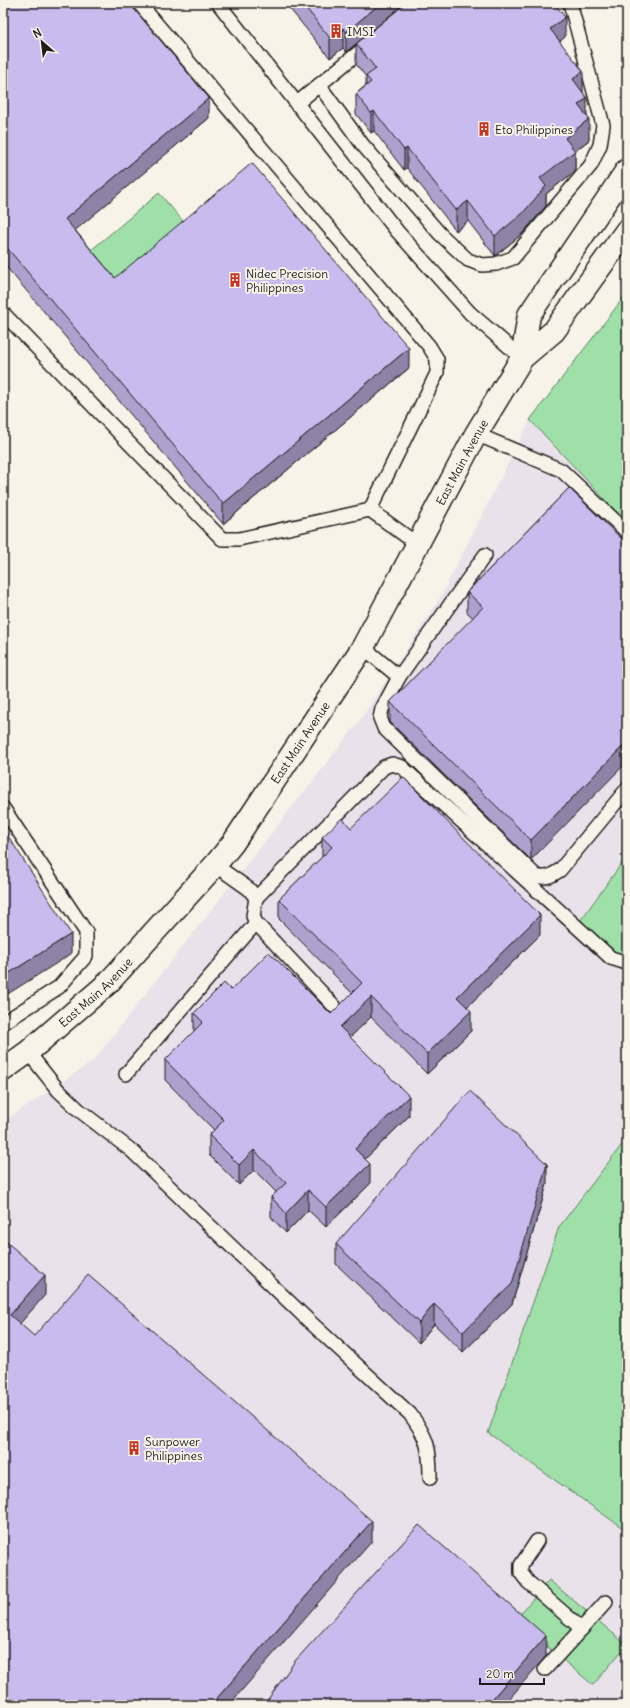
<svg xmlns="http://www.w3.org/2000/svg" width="630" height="1708" font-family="Delius,sans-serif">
<rect width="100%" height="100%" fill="#f7f3e8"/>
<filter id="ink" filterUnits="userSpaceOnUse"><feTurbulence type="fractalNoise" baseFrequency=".025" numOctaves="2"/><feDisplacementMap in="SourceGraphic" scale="8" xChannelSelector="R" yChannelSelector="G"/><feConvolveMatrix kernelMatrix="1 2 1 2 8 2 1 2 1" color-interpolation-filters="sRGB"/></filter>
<g filter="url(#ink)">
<polygon fill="#e9e2ea" points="530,420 627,523 627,856 580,920 627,970 627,1138 559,1227 488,1433 627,1531 627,1705 3,1705 3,1122 93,1061 361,719 440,598"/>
<g fill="#9fe0a9" stroke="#5e7e62">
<polygon points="159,193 188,227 120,286 90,251"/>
<polygon points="627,293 627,523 530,420"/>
<polygon points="627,856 627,970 580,921"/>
<polygon points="627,1138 627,1531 488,1433 559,1227"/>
<polygon points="549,1580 627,1645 593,1685 515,1620"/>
</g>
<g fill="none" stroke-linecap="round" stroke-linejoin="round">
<defs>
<g id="service">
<polyline points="139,3 429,346 437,359 437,373 370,510"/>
<polyline points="218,3 397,231 470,313 522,358"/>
<polyline points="319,85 362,144 440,234 468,260 482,265 496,264 513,258 591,165 600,145 603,125 570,3"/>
<polyline points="296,104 369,44"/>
<polyline points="3,313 222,539 239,539 370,510 417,544"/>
<polyline points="476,434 561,470 627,532"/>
<polyline points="363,647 399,677 485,555"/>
<path d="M399,677L382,709L380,718L384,728L536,876C546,879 551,876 560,870L627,789"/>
<polyline points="3,808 86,932 86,956 59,987 3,1023"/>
<polyline points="215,865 249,889 256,898 253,916 256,923 335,1007"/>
<polyline points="256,898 384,767 392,764 402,767 611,958 627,963"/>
<path d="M28,1052L58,1090L79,1110L132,1151L308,1320L410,1414C428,1438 430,1449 430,1478"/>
<polyline points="126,1074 256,923"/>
<polyline points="537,1541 521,1565 521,1573 528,1582 582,1629"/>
<polyline points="545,1669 606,1602"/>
</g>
<g id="minor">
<polyline points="522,358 529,315 627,170"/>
<path id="s1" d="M3,1070L28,1052L108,983L215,865L233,843L363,647L476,434L522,358L554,331L627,230"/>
</g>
</defs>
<use href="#service" stroke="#1c1c1c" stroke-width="16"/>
<use href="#minor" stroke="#1c1c1c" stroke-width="25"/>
<use href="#service" stroke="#f7f3e8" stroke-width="13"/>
<use href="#minor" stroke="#f7f3e8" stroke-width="22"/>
</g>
<g fill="#aca2cd" stroke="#1c1c1c">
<polygon points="3,3 209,118 75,230 115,278 409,368 223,524 3,263"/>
<polygon points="285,3 405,3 346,52 343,48 330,58"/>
<polygon points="565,37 559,41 583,91 587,117 589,140 575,151 575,171 546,194 546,206 522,234 495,256 468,221 456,231 407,168 404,170 374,131 371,133 356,114 356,94 366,85 366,77 356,64 356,44"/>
<polygon points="569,488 531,860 390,722 390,702 473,618 467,612 467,592"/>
<polygon points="351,828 540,935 467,1007 471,1031 427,1074 371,1017 350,1037 409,1116 365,1159 370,1184 326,1227 308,1210 286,1233 271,1217 271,1197 276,1192 254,1170 239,1185 209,1155 209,1135 214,1130 165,1080 165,1060 194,1031 194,1013 231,990 331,1014 352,993 279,919 279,899 322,857 322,837"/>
<polygon points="547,1184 512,1304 463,1352 434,1324 419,1343 336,1264 336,1244"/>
</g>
<g fill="#8c84a7" stroke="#1c1c1c">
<polygon points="381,3 405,3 346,52 346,32"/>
<polygon points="565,17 565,37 550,49 550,29"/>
<polygon points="343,28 343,48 330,58 330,38"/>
<polygon points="583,71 583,91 573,100 573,79"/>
<polygon points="209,98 209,118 65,239 65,219"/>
<polygon points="587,98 587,118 578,105"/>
<polygon points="374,111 374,131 371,133 371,113"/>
<polygon points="589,119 589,140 568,156 575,151 575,171 546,194 546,206 522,234 495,256 495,236 540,178 565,138"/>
<polygon points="407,148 407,168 404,170 404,150"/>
<polygon points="468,201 468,221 456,231 456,210"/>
<polygon points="409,348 409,368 223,524 223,504"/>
<polygon points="627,742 627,762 531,860 531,840"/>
<polygon points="540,915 540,935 457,1017 457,997"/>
<polygon points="71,934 71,954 3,997 3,977"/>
<polygon points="371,997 371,1017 340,1047 340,1027"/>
<polygon points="471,1011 471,1031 427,1074 427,1054"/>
<polygon points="409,1096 409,1116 355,1169 355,1149"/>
<polygon points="254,1150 254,1170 239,1185 239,1165"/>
<polygon points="370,1164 370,1184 326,1227 326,1207"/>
<polygon points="547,1164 547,1184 512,1304 463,1352 463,1332"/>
<polygon points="308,1190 308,1210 286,1233 286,1213"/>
<polygon points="45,1275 45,1295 10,1335 10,1315"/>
<polygon points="434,1304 434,1324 419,1343 419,1323"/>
<polygon points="372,1521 372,1541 229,1705 211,1705"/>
<polygon points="546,1636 546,1656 504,1705 487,1705"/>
</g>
<g fill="#c8bcee" stroke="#1c1c1c">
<polygon points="3,3 129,3 209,98 65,219 115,278 252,163 409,348 223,504 3,243"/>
<polygon points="302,3 381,3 346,32 343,28 330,38"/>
<polygon points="406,3 554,3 565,17 550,29 583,71 573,79 587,98 578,105 589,119 565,138 575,151 540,178 546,186 522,214 495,236 468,201 456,210 407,148 404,150 374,111 371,113 356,94 371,82 366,76 376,69 356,44"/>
<polygon points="569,488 627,544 627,742 531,840 390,702 483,607 467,592"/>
<polygon points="403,777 540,915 457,997 471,1011 427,1054 371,997 340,1027 409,1096 355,1149 370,1164 326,1207 308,1190 286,1213 271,1197 286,1183 254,1150 239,1165 209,1135 224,1120 165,1060 203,1022 194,1013 224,983 231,990 269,952 331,1014 362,983 279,899 332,847 322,837 342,818 351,828"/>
<polygon points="3,828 71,934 3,977"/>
<polygon points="470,1091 547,1164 512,1284 463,1332 434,1304 419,1323 336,1244"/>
<polygon points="3,1239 45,1275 10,1315 34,1336 88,1275 372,1521 211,1705 3,1705"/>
<polygon points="419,1525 546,1636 487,1705 264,1705 295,1661"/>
</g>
</g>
<defs>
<symbol id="building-bare" viewBox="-9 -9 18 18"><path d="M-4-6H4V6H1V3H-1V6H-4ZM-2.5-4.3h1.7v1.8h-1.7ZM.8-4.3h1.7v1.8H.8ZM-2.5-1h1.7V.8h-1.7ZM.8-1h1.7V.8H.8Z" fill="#c8321e" stroke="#f7f3e8" stroke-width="2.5" paint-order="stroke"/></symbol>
</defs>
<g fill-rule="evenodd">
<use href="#building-bare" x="326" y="21" width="20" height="20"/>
<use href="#building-bare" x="474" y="119" width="20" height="20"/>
<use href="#building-bare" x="225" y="270" width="20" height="20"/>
<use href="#building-bare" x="124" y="1438" width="20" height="20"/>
</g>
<g text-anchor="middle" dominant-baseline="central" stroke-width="4" stroke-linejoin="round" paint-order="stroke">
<g font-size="12" fill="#1c1c1c" stroke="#f7f3e8" text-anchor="start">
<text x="347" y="31">IMSI</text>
<text x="495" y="129">Eto Philippines</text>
<text x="246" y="273">Nidec Precision<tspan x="246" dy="14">Philippines</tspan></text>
<text x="145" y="1441">Sunpower<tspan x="145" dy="14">Philippines</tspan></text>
</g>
<g font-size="12" fill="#1c1c1c" stroke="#f7f3e8">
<text stroke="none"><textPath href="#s1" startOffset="769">East Main Avenue</textPath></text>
<text stroke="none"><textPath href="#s1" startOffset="445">East Main Avenue</textPath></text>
<text stroke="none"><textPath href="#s1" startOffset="121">East Main Avenue</textPath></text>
</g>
</g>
<rect width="630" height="1708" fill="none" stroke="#f7f3e8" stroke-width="16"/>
<rect x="8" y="8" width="614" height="1692" fill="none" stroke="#1c1c1c" stroke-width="1.5" filter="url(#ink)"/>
<g transform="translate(42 42) rotate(332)" stroke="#f7f3e8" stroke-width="3" paint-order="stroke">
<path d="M0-3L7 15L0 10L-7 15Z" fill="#1c1c1c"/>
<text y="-6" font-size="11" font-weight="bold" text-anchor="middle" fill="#1c1c1c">N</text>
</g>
<path d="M480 1678v6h64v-6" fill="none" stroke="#1c1c1c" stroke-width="2"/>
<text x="486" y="1678" font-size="12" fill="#1c1c1c" stroke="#f7f3e8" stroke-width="3" paint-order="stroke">20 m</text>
</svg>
